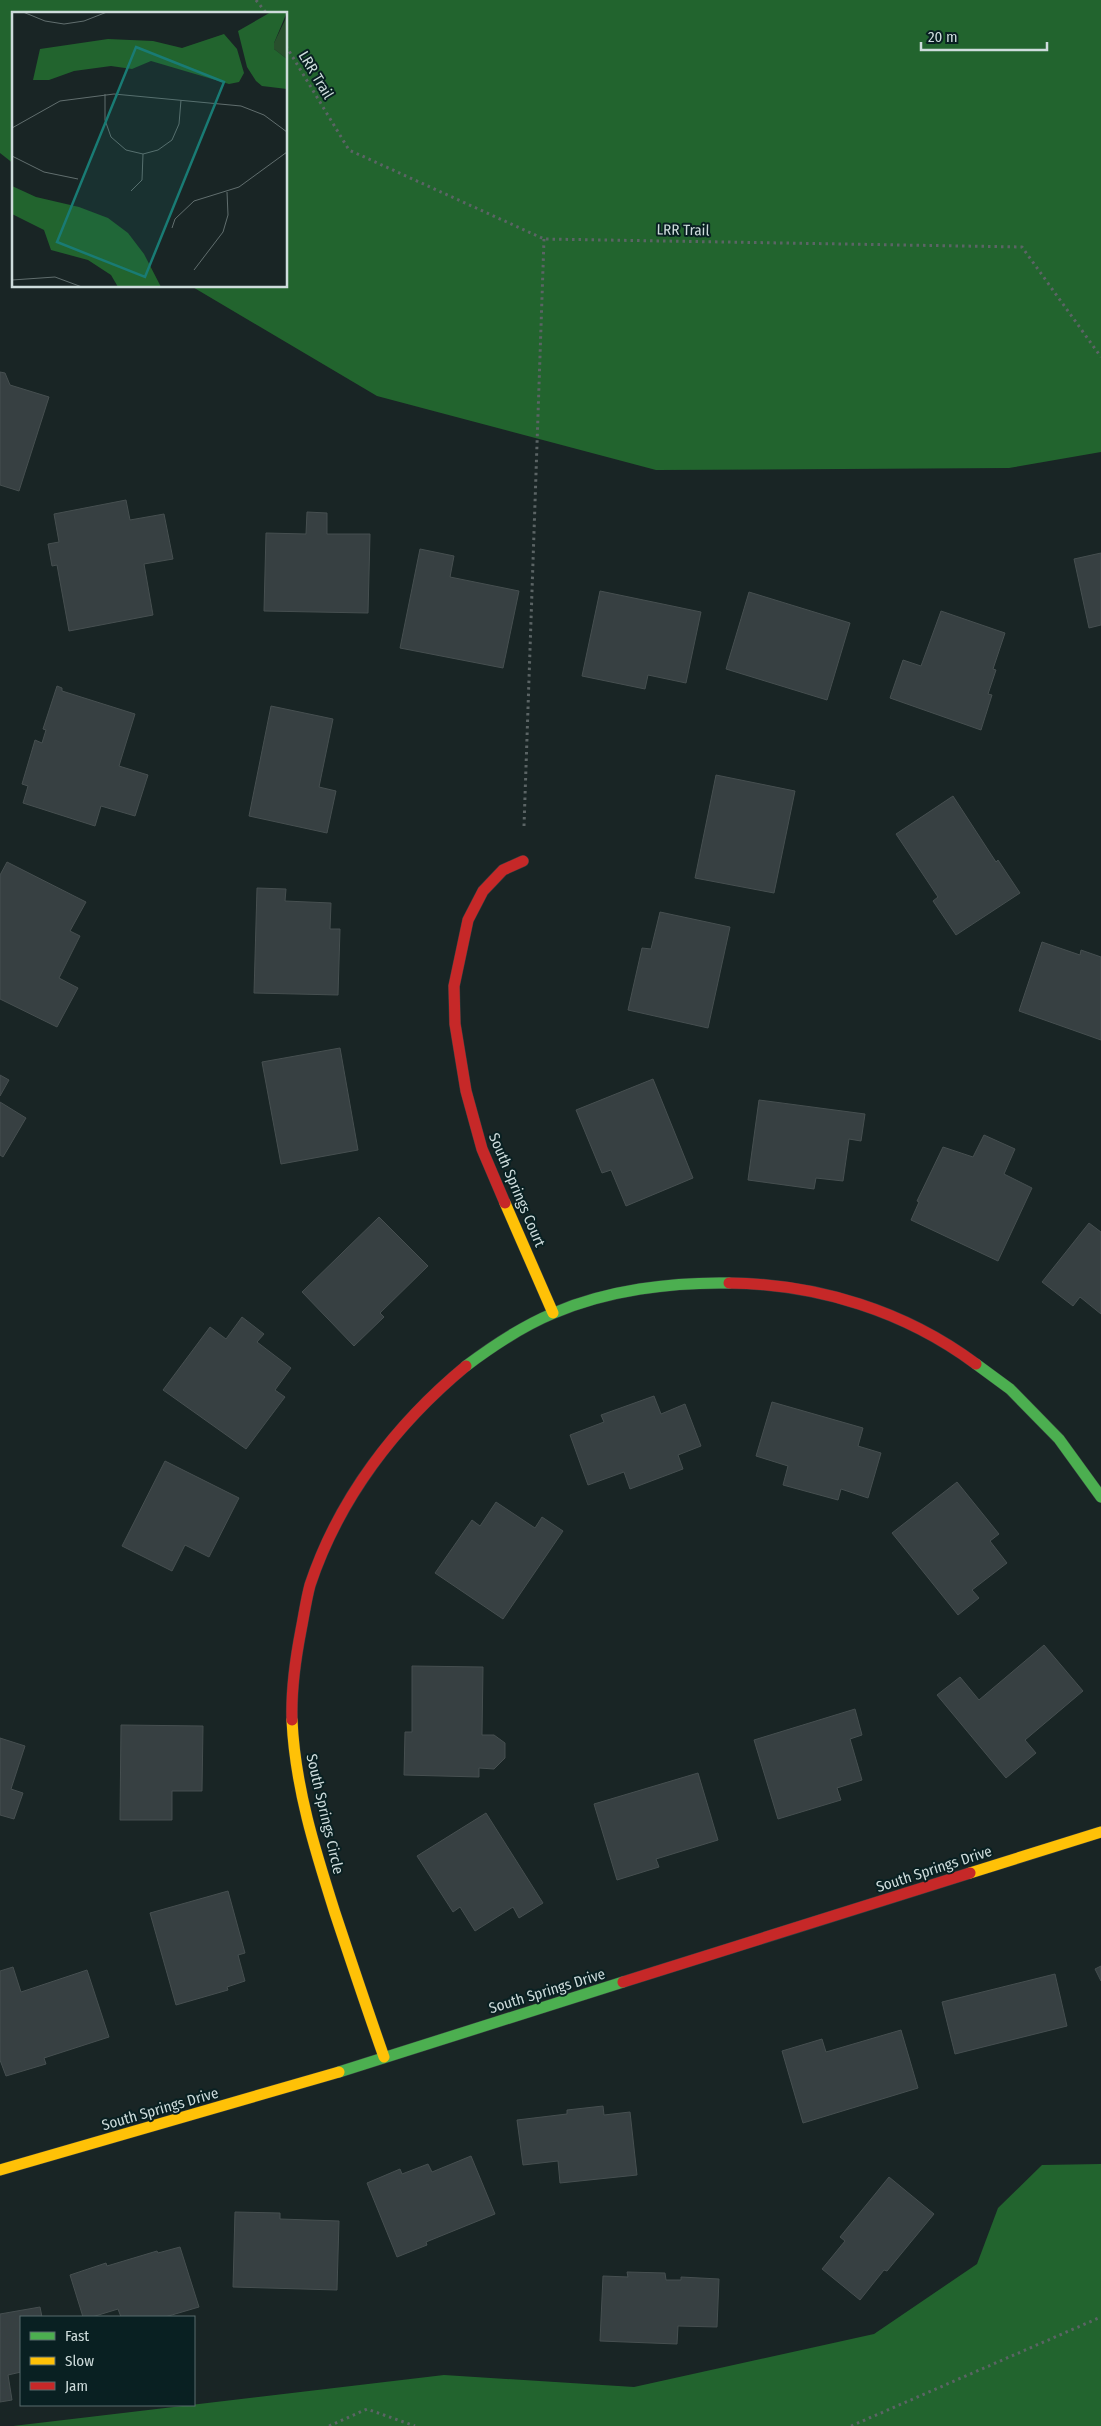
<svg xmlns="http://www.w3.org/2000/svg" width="1101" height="2426" font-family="'Fira Sans Condensed',sans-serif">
<rect width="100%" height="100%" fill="#192525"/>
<g fill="#22642e">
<polygon points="0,0 1101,0 1101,452 1009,468 656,470 377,396 191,286 286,286 286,14 14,14 14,164 0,153"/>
<polygon points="1101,2164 1101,2426 13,2426 444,2375 634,2387 874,2334 977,2264 998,2208 1042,2165"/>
</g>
<g fill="#374042" stroke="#464f50">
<polygon points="0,372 5,373 10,385 49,397 19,491 0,485"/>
<polygon points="126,500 130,520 164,514 173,559 144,564 153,615 69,631 57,565 52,566 48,544 59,542 54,514"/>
<polygon points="307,512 327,513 327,534 370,534 368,613 264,611 266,533 306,534"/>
<polygon points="420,549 454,556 450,577 519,591 503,668 400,648"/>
<polygon points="1101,553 1101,625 1089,628 1074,559"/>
<polygon points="600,591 701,612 686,683 648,675 645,689 582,676"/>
<polygon points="749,592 850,623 827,700 726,669"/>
<polygon points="941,611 1005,633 993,669 996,670 988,694 992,695 981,730 890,698 903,660 921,666"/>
<polygon points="57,686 62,688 62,691 135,714 119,766 148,775 135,816 101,806 95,826 23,803 28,786 22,784 35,740 42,743 46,730 43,729"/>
<polygon points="271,706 333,719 319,787 336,791 327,833 249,816"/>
<polygon points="716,775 795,791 774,893 695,878"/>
<polygon points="953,796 996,862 998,860 1020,893 956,935 933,901 938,897 896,834"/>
<polygon points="7,862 86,902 70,931 80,936 59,978 78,988 57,1027 0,999 0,875"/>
<polygon points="257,888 286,889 285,901 331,903 330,929 340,929 338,995 254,993"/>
<polygon points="660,912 730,927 708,1028 628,1010 642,948 651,949"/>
<polygon points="1042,942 1080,955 1081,950 1101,957 1101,1040 1019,1011"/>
<polygon points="340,1048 358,1150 281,1164 262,1062"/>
<polygon points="0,1075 9,1080 0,1096"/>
<polygon points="653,1079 693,1178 626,1206 611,1170 602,1173 576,1110"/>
<polygon points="759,1100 865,1114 861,1141 849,1139 843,1181 816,1178 814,1189 748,1180"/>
<polygon points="0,1102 26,1118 3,1157 0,1155"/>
<polygon points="984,1135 1015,1149 1004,1174 1032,1188 998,1261 911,1220 919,1202 917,1201 943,1147 973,1157"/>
<polygon points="379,1217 428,1266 380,1313 384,1317 354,1346 302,1292"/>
<polygon points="1089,1223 1101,1232 1101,1314 1080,1297 1073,1306 1042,1282"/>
<polygon points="242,1317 264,1334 257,1342 291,1368 275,1390 285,1397 246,1449 163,1390 210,1327 226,1339"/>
<polygon points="654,1396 661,1414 685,1404 701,1446 678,1455 683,1469 630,1489 624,1472 588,1485 570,1435 604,1422 601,1415"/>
<polygon points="772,1402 863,1428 858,1446 881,1453 868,1498 841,1489 838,1500 783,1485 788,1466 756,1456"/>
<polygon points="165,1461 239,1498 209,1557 185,1545 172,1571 122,1546"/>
<polygon points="957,1482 999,1534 990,1541 1007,1563 972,1590 979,1598 958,1615 892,1533"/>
<polygon points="496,1502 535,1528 542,1517 563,1531 503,1619 435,1573 472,1520 480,1526"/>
<polygon points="1044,1645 1083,1691 1025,1740 1036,1753 1006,1778 937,1695 960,1677 979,1700"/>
<polygon points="412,1666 483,1667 482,1735 494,1735 505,1743 505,1758 494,1769 479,1768 479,1777 404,1775 405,1732 412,1732"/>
<polygon points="855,1709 862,1735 850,1739 862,1780 837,1788 841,1800 778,1819 754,1740"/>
<polygon points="121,1725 203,1726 202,1791 172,1791 172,1820 120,1820"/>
<polygon points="0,1738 25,1746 11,1789 23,1793 14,1819 0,1815"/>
<polygon points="698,1773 718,1840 656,1859 659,1867 617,1880 594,1804"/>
<polygon points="486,1813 543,1903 519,1918 513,1907 475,1931 460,1907 453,1912 417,1856"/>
<polygon points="228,1891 245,1953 238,1955 245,1981 227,1987 228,1990 176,2005 150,1913"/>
<polygon points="1101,1966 1101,1981 1095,1969"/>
<polygon points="13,1967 21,1992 87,1970 109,2037 44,2058 46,2064 6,2076 0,2060 0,1971"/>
<polygon points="1055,1974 1067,2026 955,2054 942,2002"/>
<polygon points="901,2030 918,2088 803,2123 782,2051 822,2039 826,2052"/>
<polygon points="603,2106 604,2115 630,2112 637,2175 560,2183 558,2161 523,2165 517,2120 567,2114 567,2110"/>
<polygon points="471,2156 495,2214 426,2242 427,2245 397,2257 367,2183 400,2169 402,2174 428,2164 432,2172"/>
<polygon points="889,2177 934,2214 887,2271 884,2270 860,2300 822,2269 845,2241 840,2237"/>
<polygon points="235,2212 280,2213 280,2219 339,2221 337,2290 233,2287"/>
<polygon points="180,2247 199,2307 165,2317 121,2317 118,2309 92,2317 83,2317 70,2275 106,2263 107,2266 157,2251 158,2253"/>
<polygon points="627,2272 665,2273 666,2280 681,2280 681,2277 719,2279 717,2327 678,2326 677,2344 600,2341 603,2276 628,2277"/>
<polygon points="40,2307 42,2317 21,2317 21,2372 8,2375 12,2400 0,2402 0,2314"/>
</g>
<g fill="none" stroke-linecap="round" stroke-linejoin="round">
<defs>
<g id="fast">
<polyline points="976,1364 1010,1389 1059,1439 1101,1497"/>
<path d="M466,1366C494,1345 522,1326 554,1313C607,1290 672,1282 729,1283"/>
<polyline points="339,2072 623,1982"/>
</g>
<g id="slow">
<polyline points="505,1203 553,1313"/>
<path d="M292,1720C295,1787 315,1850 335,1913C351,1961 367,2009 384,2057"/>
<polyline points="970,1873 1101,1832"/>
<polyline points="0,2170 339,2072"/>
</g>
<g id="jam">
<polyline points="505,1203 482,1149 466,1091 455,1024 454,986 468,920 483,891 503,870 523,861"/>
<path d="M729,1283C818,1284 905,1311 976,1364"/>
<path d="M292,1720C291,1689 295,1661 301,1630C304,1615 306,1600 310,1585C339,1498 396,1424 466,1366"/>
<polyline points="623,1982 970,1873"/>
</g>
</defs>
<use href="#fast" stroke="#353f3f" stroke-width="12"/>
<use href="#slow" stroke="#353f3f" stroke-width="12"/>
<use href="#jam" stroke="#353f3f" stroke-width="12"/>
<g stroke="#5b6465" stroke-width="3" stroke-dasharray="2.5 4" stroke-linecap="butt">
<polyline points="256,0 267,14"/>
<polyline points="286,46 349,150 544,239 1022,247 1101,357"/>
<polyline points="524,826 544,239"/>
<polyline points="329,2426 367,2409 415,2426"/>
<polyline points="851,2426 1101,2317"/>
</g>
<use href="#fast" stroke="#4caf50" stroke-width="11"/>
<use href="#slow" stroke="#ffc107" stroke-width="11"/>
<use href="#jam" stroke="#c62828" stroke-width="11"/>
</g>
<g text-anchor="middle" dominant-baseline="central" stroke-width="4" stroke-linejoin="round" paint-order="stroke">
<g font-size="15" fill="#cedcdc" stroke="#092022">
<text transform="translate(316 75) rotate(59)">LRR Trail</text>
<text transform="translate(683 230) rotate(1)">LRR Trail</text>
<text transform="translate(517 1190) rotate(67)">South Springs Court</text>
<text transform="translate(325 1814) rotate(77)">South Springs Circle</text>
<text transform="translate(934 1869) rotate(-18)">South Springs Drive</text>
<text transform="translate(547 1991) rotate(-17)">South Springs Drive</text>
<text transform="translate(160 2109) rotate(-16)">South Springs Drive</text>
</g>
</g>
<g transform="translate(12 12)">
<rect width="275" height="275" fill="#192525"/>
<path d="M275,4V47L262,37V31Z" fill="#284f2d"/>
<path d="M259,0H275L262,31V37L275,47V77L250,74L244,69L235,55L226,19ZM212,22L225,37L232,61L227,70L217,72L139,49L120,57L99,54L62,59L37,68H21L28,37L96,27L141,29L170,36ZM0,174L24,185L67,195L96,206L116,221L132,242L149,275H106L99,263L76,248L39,238L32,218L0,202Z" fill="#22642e"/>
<path fill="none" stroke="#616e6e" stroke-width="1" d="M11,0L33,9L52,12L72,9L95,0M93,82V108L99,125L114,138L131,142L146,138L160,128L167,112L169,88M0,116L48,89L102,82L229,94L252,103L275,120M0,144L32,160L66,167M119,179L130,168L131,142M160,216L163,207L182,189L227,175L275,140M182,258L211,220L216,203L215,180M0,268L43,265L70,275M240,275H265"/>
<path fill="#197b74" fill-opacity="0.15" stroke="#197b74" stroke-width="2.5" d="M124,35L212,70L133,265L45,230Z"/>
<rect width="275" height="275" fill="none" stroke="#cedcdc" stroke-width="2.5"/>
</g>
<rect x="20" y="2316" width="175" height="90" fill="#092022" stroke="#586b6c"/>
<rect x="30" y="2332" width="25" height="8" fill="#4caf50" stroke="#586b6c"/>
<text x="65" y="2341" font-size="15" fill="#cedcdc">Fast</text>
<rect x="30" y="2357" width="25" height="8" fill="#ffc107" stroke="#586b6c"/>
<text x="65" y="2366" font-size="15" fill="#cedcdc">Slow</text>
<rect x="30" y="2382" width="25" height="8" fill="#c62828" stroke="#586b6c"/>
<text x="65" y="2391" font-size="15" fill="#cedcdc">Jam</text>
<path d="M921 42v8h126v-8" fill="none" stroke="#cedcdc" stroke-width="2.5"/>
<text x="928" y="42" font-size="15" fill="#cedcdc" stroke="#092022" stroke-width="4" paint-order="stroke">20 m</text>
</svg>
